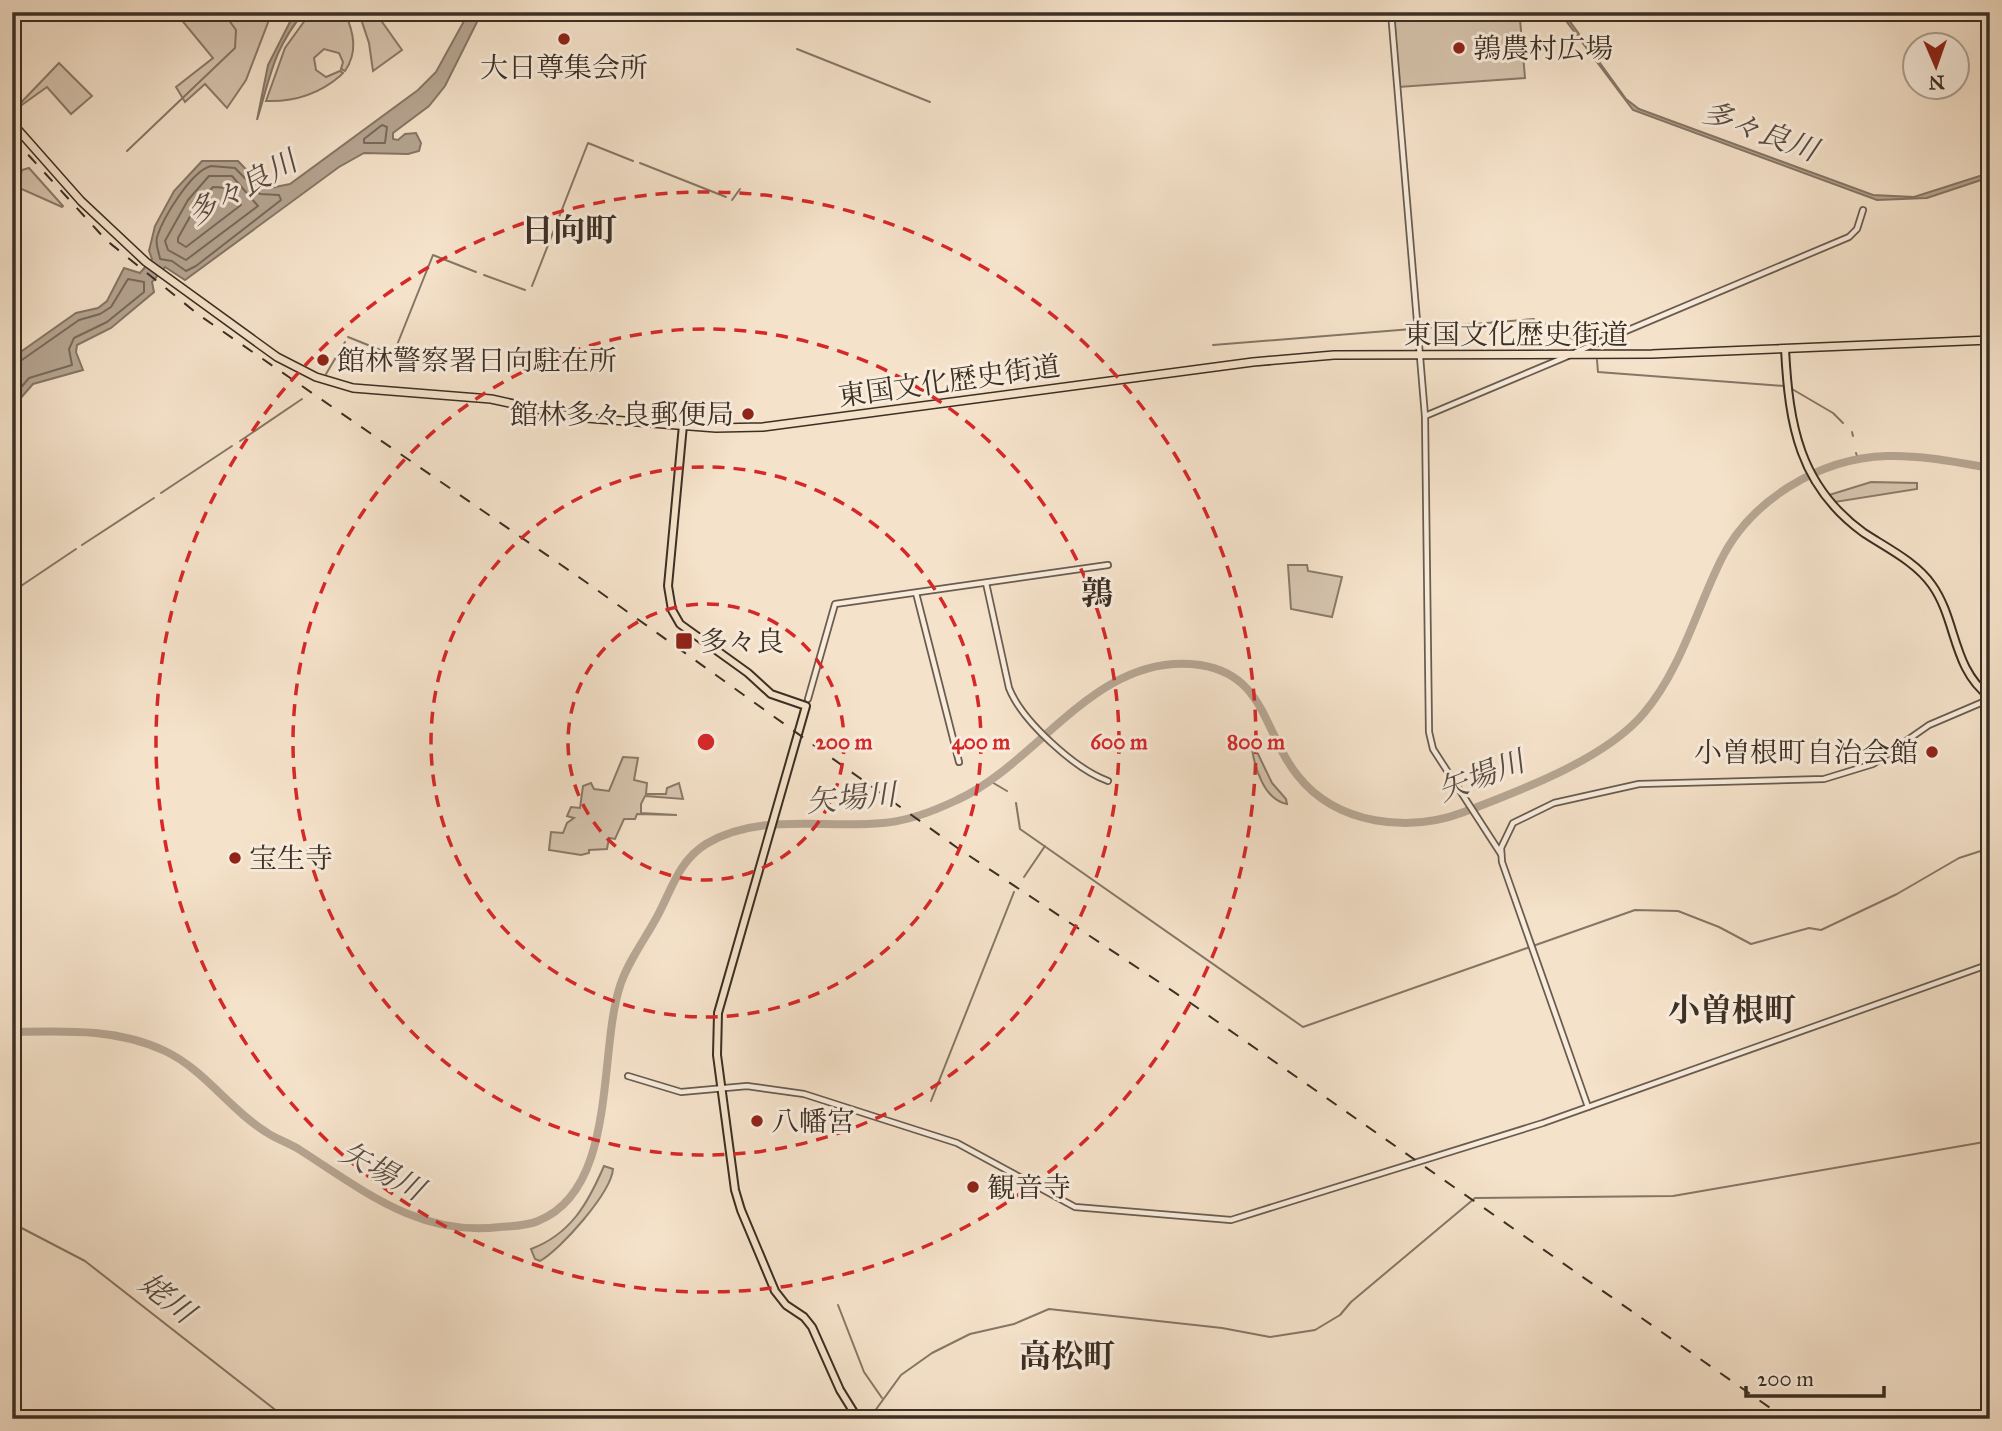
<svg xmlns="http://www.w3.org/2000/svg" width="2002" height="1431" font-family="'IM FELL Great Primer','Noto Serif JP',serif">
<rect width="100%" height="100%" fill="#f5e2ca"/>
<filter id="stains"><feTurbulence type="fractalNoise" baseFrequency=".00286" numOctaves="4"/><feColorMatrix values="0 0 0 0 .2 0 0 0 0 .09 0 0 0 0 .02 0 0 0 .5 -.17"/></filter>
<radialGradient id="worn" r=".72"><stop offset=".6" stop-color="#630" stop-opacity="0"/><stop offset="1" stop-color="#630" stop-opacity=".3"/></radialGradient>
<g fill="#d6c4ae" stroke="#897a69" stroke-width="2">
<polygon points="175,12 272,12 246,80 227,108 205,84 185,102 176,87 213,58"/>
<path d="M311,12L345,13C354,33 358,52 345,71L341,69L343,62L339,53L324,49L314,58L316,70L326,77L340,71L343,73L340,76C319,94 294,102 266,101L285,48Z"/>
<polygon points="365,12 375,12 402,50 373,71 369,43 361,19"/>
<polygon points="1394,12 1511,12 1520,19 1525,78 1399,87"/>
<polygon points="59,63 92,96 71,114 47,87 12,112"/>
<polygon points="29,168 63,206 62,207 17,187 22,170"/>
<polygon points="1871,482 1917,483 1917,489 1835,502 1829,495"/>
<polygon points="1288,565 1307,565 1308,571 1342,577 1332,617 1291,609"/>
<path d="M1252,749L1258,754L1272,783L1286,799L1287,804C1264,800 1255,768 1252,749Z"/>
<polygon points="623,757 638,758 634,780 647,783 646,794 666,794 667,788 679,783 683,799 645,796 641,804 641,813 677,815 637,814 635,819 624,819 615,839 609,838 607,849 589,850 589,853 581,855 549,850 551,832 563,833 567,823 574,818 567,816 571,807 580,808 583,786 591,783 594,789 609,791"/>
<path d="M604,1166L613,1169C611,1193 561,1249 540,1261L535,1259L531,1249C571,1234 588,1203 604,1166Z"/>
</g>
<g fill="#b6a592" stroke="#857666" stroke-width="2">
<path d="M295,12H304C273,50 271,75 257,120L268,65Z"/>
<polygon points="469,12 482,12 445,86 429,106 393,133 393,139 398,140 405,134 416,133 421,143 419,151 408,154 364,153 339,167 185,280 165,267 152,282 154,292 111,328 77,345 76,352 83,370 33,384 12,408 12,358 76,313 98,308 107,301 124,268 140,273 152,259 149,251 155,226 174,191 202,161 238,161 265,189 290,184 418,90 436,72"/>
<polygon points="1566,16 1626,99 1639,109 1873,195 1914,197 1989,173 1990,177 1927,198 1877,200 1633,110 1564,18"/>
</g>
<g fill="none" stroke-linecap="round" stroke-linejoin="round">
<g stroke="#796a5b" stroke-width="2">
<polygon points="382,125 387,127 385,143 364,143 364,139"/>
<path d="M211,166L235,168L260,194L279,195L281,200L196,266L186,271L172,261L160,259C159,251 155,246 157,237C163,218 191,171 211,166Z"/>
<polygon points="209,176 232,176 258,206 186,260 168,250 165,241 188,200"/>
<polygon points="213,187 229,188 241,205 186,247 178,242 178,238 196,206"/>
<polyline points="12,364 19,362 79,320 100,314 111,307 128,279 144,282 144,292 107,322 74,338 69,349 72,365 29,378 12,398"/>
</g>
<g stroke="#857666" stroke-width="2">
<polyline points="1557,12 1565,17"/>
<polyline points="797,49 930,102"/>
<polyline points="127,151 235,48 236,30 223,12"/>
<polyline points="640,163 726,197"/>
<polyline points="732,200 740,189"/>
<polyline points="484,275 525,290"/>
<polyline points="532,286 588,143 633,161"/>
<polyline points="1540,321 1584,345"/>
<polyline points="348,337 393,355 433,255 476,272"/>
<polyline points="1213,345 1534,319"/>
<polyline points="1597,360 1598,372 1784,386"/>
<polyline points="326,374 345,342"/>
<polyline points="1792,389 1833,413 1843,423"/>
<polyline points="1852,432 1853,436"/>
<polyline points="240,441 302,399"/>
<polyline points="1856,453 1858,459"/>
<polyline points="161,493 232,446"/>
<polyline points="82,545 154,498"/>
<polyline points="12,592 76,549"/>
<polyline points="990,781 1007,791"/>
<polyline points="1016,803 1020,829 1303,1027 1635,910 1678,911 1719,927 1751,944 1809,928 1821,930 1897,894 1959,858 1990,848"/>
<polyline points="1024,877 1045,846"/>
<polyline points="931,1101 1014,892"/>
<polyline points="12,1223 85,1261 287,1419"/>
<polyline points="838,1305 864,1372 882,1398"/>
<polyline points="869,1419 901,1375 932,1353 970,1334 1014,1324 1049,1309 1222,1328 1270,1337 1315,1330 1340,1315 1351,1302 1475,1198 1673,1196 1990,1141"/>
</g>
<path stroke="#b6a592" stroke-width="8" d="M12,1032C64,1031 117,1028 165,1051C205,1070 229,1109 266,1132C276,1139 289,1143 300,1150C364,1191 420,1237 500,1227C512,1226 527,1226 538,1221C618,1189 598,1053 620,986C629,958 650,933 662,907C674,882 682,859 706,844C759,812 824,829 883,823C909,821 934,811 957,800C1039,763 1097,650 1200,665C1266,675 1263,733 1298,776C1337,825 1409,833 1464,812C1519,791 1606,759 1644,713C1680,671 1696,611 1720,562C1749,501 1819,458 1887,456C1921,455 1956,462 1990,468"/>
<defs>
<g id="minor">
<polyline points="1391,12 1425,416 1429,732 1433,749 1501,854"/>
<polyline points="12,336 16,339"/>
<polyline points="1576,352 1849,237 1857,229 1863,210"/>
<polyline points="1425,416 1568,356"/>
<path d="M986,583L1009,688C1022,721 1075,769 1108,781"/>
<polyline points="916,593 959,762"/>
<polyline points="808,699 835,604 1108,565"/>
<polyline points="628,1076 681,1092 747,1086 804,1094 957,1143 1075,1207 1231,1220 1543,1123 1990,964"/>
<polyline points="1588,1107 1502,862 1501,848 1513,823 1554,803 1639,784 1824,779 1873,764 1929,725 1990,699"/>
</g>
<g id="major">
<path d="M1785,349C1789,425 1799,486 1864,533C1887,548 1916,562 1932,585C1957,620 1952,669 1990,697"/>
<polyline points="683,425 668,586 672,610 680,624 748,673 771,694 806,706 718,1013 717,1055 735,1190 741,1210 775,1291 786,1305 804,1317 812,1327 840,1390 858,1419"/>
</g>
<polyline id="highway" points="12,123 81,201 146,262 277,357 316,377 353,388 491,399 573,417 716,428 763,427 1253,362 1334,355 1652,354 1990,340"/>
</defs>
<use href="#minor" stroke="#6a5c4e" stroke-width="8"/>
<use href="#major" stroke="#3c2f24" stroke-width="10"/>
<use href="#highway" stroke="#3c2f24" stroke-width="10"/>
<use href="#minor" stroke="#f8ecdd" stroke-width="4.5"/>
<use href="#major" stroke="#f5e2ca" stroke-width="6"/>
<use href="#highway" stroke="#f5e2ca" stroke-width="7"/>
<polyline stroke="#3c2f24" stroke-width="2" stroke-dasharray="12 12" stroke-linecap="butt" points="12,137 106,240 199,315 583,580 959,849 1192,1004 1786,1419"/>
</g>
<g fill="none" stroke="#d62828" stroke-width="3.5" stroke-dasharray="12 9">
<circle cx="706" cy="742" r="138"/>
<circle cx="706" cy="742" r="275"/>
<circle cx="706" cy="742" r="413"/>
<circle cx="706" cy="742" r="550"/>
</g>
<g fill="#8f2418" stroke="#f8ecdd" stroke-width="2.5">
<circle cx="564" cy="39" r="7"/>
<circle cx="1459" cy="48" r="7"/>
<circle cx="323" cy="360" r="7"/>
<circle cx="748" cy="414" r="7"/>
<rect x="675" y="632" width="18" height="18" rx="3.5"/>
<circle cx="1932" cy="752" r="7"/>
<circle cx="235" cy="858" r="7"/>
<circle cx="757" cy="1121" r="7"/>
<circle cx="973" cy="1187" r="7"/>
</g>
<g text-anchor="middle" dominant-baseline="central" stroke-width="6" stroke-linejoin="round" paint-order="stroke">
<g font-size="28" fill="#3c2f24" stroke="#f8ecdd" text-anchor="start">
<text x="1473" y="48">鶉農村広場</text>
<text x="564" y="67" text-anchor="middle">大日尊集会所</text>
<text x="337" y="360">館林警察署日向駐在所</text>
<text x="734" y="414" text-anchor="end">館林多々良郵便局</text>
<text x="700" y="641">多々良</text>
<text x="1918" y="752" text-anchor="end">小曽根町自治会館</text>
<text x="249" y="858">宝生寺</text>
<text x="771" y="1121">八幡宮</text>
<text x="987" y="1187">観音寺</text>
</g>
<g font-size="28" fill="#3c2f24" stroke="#f8ecdd">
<text x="1516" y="334">東国文化歴史街道</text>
<text transform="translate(949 381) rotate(-8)">東国文化歴史街道</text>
</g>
<g font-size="30" font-style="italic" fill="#5a4c40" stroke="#f8ecdd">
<text transform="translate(1760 131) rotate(20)">多々良川</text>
<text transform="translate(242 188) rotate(-29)">多々良川</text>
<text transform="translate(1481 776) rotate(-21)">矢場川</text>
<text transform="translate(851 798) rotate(-5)">矢場川</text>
<text transform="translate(382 1171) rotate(28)">矢場川</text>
<text transform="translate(167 1298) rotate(38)">姥川</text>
</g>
<g font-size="32" font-weight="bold" fill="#3c2f24" stroke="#f8ecdd">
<text x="569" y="230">日向町</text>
<text x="1097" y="593">鶉</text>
<text x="1732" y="1010">小曽根町</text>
<text x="1067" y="1356">高松町</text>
</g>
</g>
<circle cx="706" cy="742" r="10" fill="#d62828" stroke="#f8ecdd" stroke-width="3.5"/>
<g font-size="21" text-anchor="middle" font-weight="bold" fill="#d62828" stroke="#f8ecdd" stroke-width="6" stroke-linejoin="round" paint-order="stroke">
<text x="844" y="749">200 m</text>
<text x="981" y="749">400 m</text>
<text x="1119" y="749">600 m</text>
<text x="1256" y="749">800 m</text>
</g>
<rect width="2002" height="1431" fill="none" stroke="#f5e2ca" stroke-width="42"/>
<rect x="14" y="14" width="1974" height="1403" fill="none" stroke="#3c2f24" stroke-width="3.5"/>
<rect x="21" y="21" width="1960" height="1389" fill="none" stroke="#3c2f24" stroke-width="2"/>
<g transform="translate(1936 66) rotate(178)"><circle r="33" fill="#f8ecdd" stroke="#ada093" stroke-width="2"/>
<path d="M0-5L12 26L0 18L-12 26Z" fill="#8f2418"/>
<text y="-10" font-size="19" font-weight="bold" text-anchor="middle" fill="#3c2f24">N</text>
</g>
<path d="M1746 1386v10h138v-10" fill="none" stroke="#3c2f24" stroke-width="3.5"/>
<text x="1757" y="1386" font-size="21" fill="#3c2f24" stroke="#f8ecdd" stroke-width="5" paint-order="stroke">200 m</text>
<rect width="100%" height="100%" filter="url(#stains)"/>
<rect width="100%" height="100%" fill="url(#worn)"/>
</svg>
